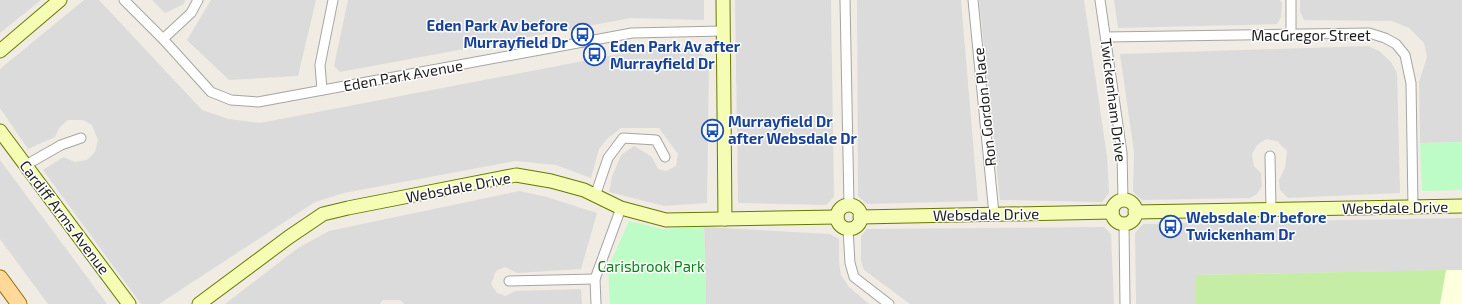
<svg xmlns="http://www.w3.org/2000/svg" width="1462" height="304" font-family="'Exo 2',sans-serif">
<rect width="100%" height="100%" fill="#f0ece3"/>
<g fill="#dcdbdb">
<polygon points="0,0 41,0 0,33"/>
<polygon points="84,0 99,0 202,110 229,119 260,123 635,51 697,48 709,63 707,203 664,206 609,192 612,177 621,155 634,146 652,157 658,169 666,171 676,166 678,154 659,128 621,128 608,138 599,149 591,178 556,165 515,161 344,193 315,202 159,304 141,304 43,170 63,157 75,162 87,160 95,152 98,140 92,125 83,120 68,120 59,128 55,137 28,149 0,108 0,69"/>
<polygon points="152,0 185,0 184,4 165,13"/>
<polygon points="211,0 316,0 298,76 229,80 187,40"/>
<polygon points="348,0 704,0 704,20 631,18 340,72 334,66"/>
<polygon points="735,0 831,0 834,197 826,205 738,203"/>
<polygon points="857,0 961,0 978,201 867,204 858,196"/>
<polygon points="979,0 1084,0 1107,156 1109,193 1102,202 1000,200"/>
<polygon points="1114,0 1280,0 1282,3 1281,17 1277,24 1118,28"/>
<polygon points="1300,0 1462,0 1462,142 1420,143 1419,82 1427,57 1424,43 1409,28 1392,21 1304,20 1300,11"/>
<polygon points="1368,46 1379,51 1391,62 1397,73 1400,193 1288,198 1280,190 1279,180 1285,168 1287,151 1277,141 1266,139 1257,145 1252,154 1254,166 1261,173 1262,186 1257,194 1250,198 1142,200 1133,192 1134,152 1120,54"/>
<polygon points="0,160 107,304 48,304 0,239"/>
<polygon points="519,191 547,197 597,213 581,269 517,273 505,267 496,271 491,284 497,293 506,296 515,291 581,289 582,304 404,304 400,300 383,300 380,304 225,304 298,248 329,231"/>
<polygon points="1462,218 1462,270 1196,275 1196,304 1136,304 1135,233 1143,224"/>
<polygon points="704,227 830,234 839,239 839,262 841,275 849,287 869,304 706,304"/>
<polygon points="1104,227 1111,234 1114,304 910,304 864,270 861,261 861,236 867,229"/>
</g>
<polygon fill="#fdffdd" points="1446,270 1462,270 1462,304 1440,304"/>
<polygon fill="#c5eda6" points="1446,270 1440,304 1196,304 1196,275"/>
<g fill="#bdfcc6">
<polygon points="1462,142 1462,190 1422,191 1420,143"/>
<polygon points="629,221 662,229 704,227 706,304 610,304 608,268"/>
</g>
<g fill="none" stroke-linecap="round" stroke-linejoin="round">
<defs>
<g id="street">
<polyline points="124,0 163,39 211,92 231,100 258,102 632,33 723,31"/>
<polyline points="845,0 849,205"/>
<polyline points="973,0 994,214"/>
<polyline points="1100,0 1122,153 1123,200"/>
<polyline points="1291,0 1291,34"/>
<polyline points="1106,37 1369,33 1385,38 1396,44 1405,55 1411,83 1413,207"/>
<polyline points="163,39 191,13 198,0"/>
<polyline points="322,90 320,65 333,0"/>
<polyline points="1270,156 1271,209"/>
<polyline points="26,165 61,145 81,138"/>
<polyline points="595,196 608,158 623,138 656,140 665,157"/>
<polyline points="1124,224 1125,304"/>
<polyline points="848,229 850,263 854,277 889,304"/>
<polyline points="509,281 595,279"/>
<polyline points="596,304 595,279 621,208"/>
</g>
<g id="secondary">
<polyline points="723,0 725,219"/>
<polyline points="0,51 60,0"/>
<polyline points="0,131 129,304"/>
<circle cx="1124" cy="212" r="12"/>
<circle cx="849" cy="217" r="12"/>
<polyline points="1135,212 1462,206"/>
<polyline points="860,217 1112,212"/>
<polyline points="199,304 289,237 323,214 348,208 516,175 551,181 584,190 621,208 666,220 837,217"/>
</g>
<polyline id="primary" points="0,278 19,304"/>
</defs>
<use href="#street" stroke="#a5a5a5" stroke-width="11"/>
<use href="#secondary" stroke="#657a00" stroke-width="15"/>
<use href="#primary" stroke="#986e00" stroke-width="17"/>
<use href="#street" stroke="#fff" stroke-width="9"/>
<use href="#secondary" stroke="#f5fdb4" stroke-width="13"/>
<use href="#primary" stroke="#ffd999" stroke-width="15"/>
</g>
<defs>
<symbol id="bus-ring" viewBox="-11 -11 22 22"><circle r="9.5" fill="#fff" stroke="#1a4fb4" stroke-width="1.5"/><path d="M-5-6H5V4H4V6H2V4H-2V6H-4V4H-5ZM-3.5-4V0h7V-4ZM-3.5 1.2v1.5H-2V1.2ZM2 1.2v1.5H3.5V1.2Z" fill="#1a4fb4"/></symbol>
</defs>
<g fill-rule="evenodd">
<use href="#bus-ring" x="570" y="22" width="25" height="25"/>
<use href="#bus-ring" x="582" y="42" width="25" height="25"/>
<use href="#bus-ring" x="700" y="118" width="25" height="25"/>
<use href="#bus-ring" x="1158" y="214" width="25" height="25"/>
</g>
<g text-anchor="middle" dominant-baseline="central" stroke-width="3" stroke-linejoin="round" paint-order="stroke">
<g font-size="15" font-weight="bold" fill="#164399" stroke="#fff" text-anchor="start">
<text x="568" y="25" text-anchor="end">Eden Park Av before<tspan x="568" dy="17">Murrayfield Dr</tspan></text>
<text x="610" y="46">Eden Park Av after<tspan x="610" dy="17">Murrayfield Dr</tspan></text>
<text x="728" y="121">Murrayfield Dr<tspan x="728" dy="17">after Websdale Dr</tspan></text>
<text x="1186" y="217">Websdale Dr before<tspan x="1186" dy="17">Twickenham Dr</tspan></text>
</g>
<g font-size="15" fill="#1e1e1e" stroke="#fff">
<text x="1311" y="35">MacGregor Street</text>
<text transform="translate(403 75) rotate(-10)">Eden Park Avenue</text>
<text transform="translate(1114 100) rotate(83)">Twickenham Drive</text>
<text transform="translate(984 107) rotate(-96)">Ron Gordon Place</text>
<text transform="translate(458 187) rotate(-11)">Websdale Drive</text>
<text transform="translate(1395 207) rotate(-1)">Websdale Drive</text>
<text transform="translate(986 214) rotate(-1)">Websdale Drive</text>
<text transform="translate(65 217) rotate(53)">Cardiff Arms Avenue</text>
</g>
<g font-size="15" fill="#058317" stroke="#fff">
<text x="651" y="266">Carisbrook Park</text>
</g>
</g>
</svg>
